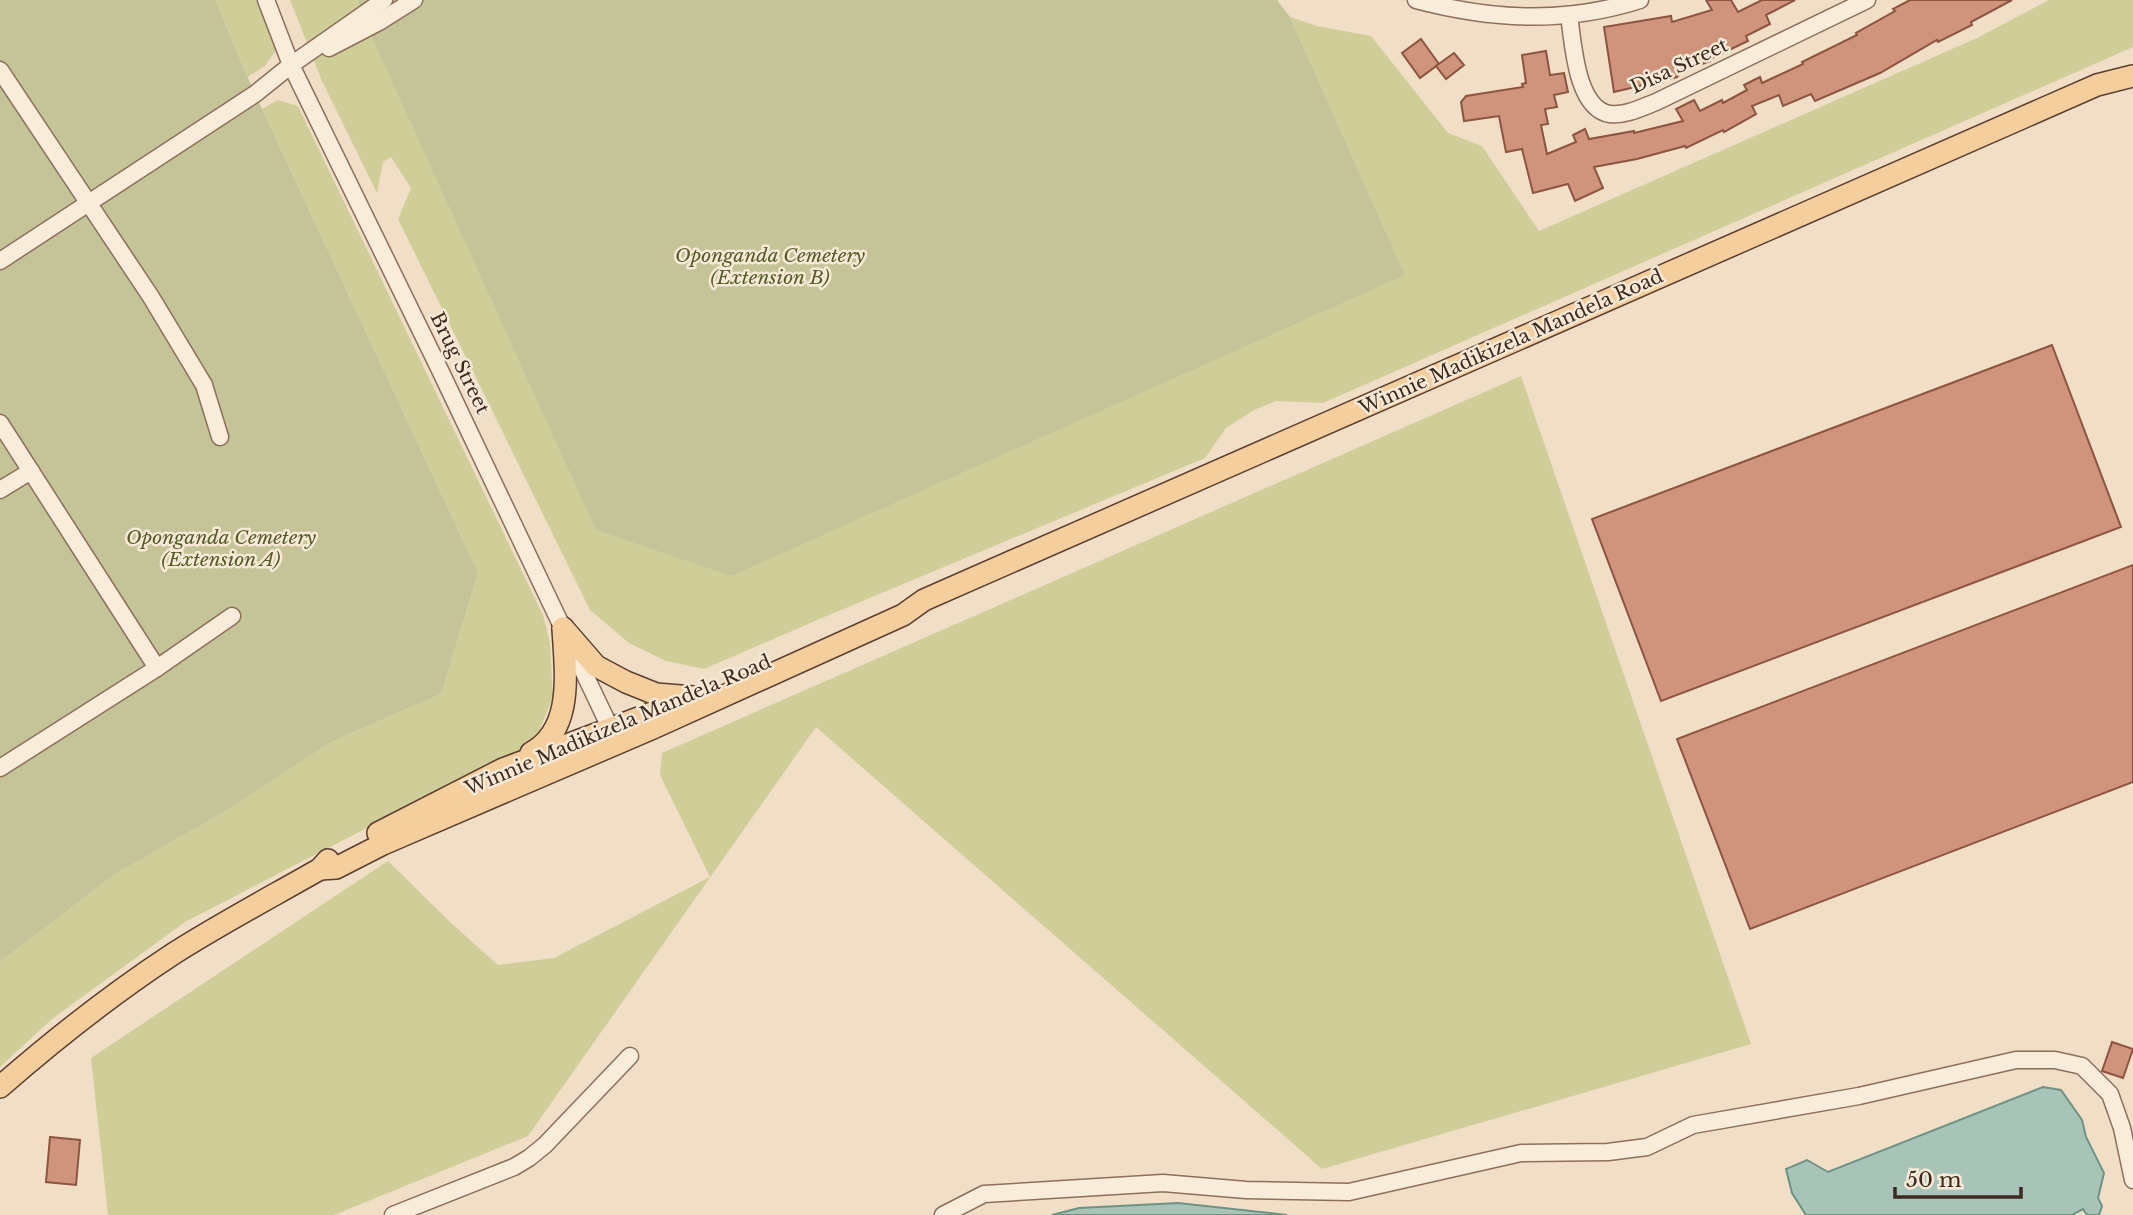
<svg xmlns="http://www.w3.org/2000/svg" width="2133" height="1215" font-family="'Libre Baskerville',serif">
<rect width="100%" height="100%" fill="#f0dec6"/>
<g fill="#cfce99">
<polygon points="215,0 257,0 276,50 265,66 248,77"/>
<polygon points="290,0 358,0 361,8 383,29 372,36 596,529 1405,275 1290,17 1317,26 1371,36 1448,133 1482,146 1539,231 1977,38 2049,0 2133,0 2133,47 1323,403 1276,401 1254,410 1226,428 1205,458 822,618 704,669 666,661 629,643 590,610 398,219 411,188 391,157 383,162 377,193 322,81"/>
<polygon points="278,100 298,106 543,615 550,643 553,697 539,731 522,748 185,922 52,1019 0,1067 0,962 115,874 224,812 333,741 441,694 478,573 262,109"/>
<polygon points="1521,376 1751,1044 1322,1169 816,727 528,1136 334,1215 108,1215 91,1058 388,861 450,922 498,965 554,958 710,877 660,775 662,753"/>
</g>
<g fill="#c4c498">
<polygon points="0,0 215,0 255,94 478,573 441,694 333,741 224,812 115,874 0,962"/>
<polygon points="358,0 1277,0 1290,17 1405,275 731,576 596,530 371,35 383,28 361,8"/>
</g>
<g fill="#a8c4b8" stroke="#6e9385" stroke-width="2">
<polygon points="2043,1087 2061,1090 2082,1120 2086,1137 2104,1173 2098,1198 2102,1206 2099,1215 2087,1215 2083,1209 2072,1215 1806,1215 1792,1193 1786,1169 1807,1160 1828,1172"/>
<polygon points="1178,1203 1287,1215 1052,1215 1079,1208"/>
</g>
<g fill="#d0937b" stroke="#8d543f" stroke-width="2">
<polygon points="1706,0 1731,0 1738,12 1762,0 1795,0 1766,15 1770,24 1746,36 1748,41 1710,59 1710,61 1697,66 1693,57 1677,77 1614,92 1604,27 1671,16 1672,22 1712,10"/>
<polygon points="1910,0 2012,0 1971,22 1972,25 1938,42 1937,40 1880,73 1815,101 1811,94 1783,106 1779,95 1752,106 1756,114 1724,132 1723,130 1686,148 1685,146 1637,159 1594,167 1603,188 1575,201 1568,184 1533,193 1522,149 1506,152 1499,116 1464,121 1461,102 1466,96 1523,87 1522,84 1526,83 1522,55 1546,51 1550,75 1564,73 1568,92 1554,95 1557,107 1545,109 1548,124 1541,125 1547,154 1576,142 1573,135 1585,129 1589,139 1634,131 1634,133 1683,121 1676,109 1694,100 1700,111 1722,100 1723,103 1747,90 1744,85 1760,77 1762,83 1803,64 1802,62 1857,35 1856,33 1895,11 1893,9"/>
<polygon points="1421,39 1439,64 1420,78 1402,53"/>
<polygon points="1454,53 1464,65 1446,79 1436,66"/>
<polygon points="2052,345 2121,527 1661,701 1592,519"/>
<polygon points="2133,565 2133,782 1750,929 1677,739"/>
<polygon points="2112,1042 2133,1049 2123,1078 2102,1071"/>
<polygon points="50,1137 80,1140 76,1185 46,1182"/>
</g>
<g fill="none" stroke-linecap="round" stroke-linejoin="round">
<defs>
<g id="minor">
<polyline points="266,0 291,65 439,368 615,738"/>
<path d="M1416,0C1492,20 1564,24 1640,0"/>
<path d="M1569,15C1573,42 1576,109 1610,114C1625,116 1643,107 1656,102L1867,0"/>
<polyline points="329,48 379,22 414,0"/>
<polyline points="0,70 151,297 204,385 220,437"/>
<polyline points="0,261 255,94 291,65 384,0"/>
<polyline points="0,423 157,668"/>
<polyline points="0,490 31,471"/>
<polyline points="0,768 157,668 232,616"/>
<polyline points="393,1215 514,1167 529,1158 545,1145 630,1056"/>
<polyline points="943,1215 984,1194 1163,1183 1246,1190 1349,1192 1521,1153 1608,1152 1647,1147 1693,1125 1859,1096 2016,1060 2055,1060 2082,1066 2110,1094 2122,1128 2133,1180"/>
</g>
<g id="major">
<polyline points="563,628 596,666 626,682 656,694 693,697"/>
<path d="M531,753C575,729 565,670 563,628"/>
<polyline points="378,833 503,769 665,708"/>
<polyline points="320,869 336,868 383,844 653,728 903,615 924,600 2097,85 2133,76"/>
<path d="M0,1087C55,1039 112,994 173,954C220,924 271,897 320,869L328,860"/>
</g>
</defs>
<use href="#minor" stroke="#8d6f5b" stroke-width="19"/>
<use href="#major" stroke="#5b3e2f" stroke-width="24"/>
<use href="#minor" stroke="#faecda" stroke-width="16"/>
<use href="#major" stroke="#f4ce9d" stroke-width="21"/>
</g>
<g text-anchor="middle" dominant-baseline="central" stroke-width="5" stroke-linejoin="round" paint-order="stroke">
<g font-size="19" fill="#3c291f" stroke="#f7e9d6">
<text transform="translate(1679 66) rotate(-25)">Disa Street</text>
<text transform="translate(1511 342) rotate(-24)">Winnie Madikizela Mandela Road</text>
<text transform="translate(460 363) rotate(64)">Brug Street</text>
<text transform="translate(618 725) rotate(-23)">Winnie Madikizela Mandela Road</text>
</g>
<g font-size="19" font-style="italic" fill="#535a25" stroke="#f7e9d6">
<text x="770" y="255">Oponganda Cemetery<tspan x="770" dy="22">(Extension B)</tspan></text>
<text x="221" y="537">Oponganda Cemetery<tspan x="221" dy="22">(Extension A)</tspan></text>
</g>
</g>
<path d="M1895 1187v10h126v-10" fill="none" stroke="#3c291f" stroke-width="3.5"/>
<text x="1906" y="1187" font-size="21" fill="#3c291f" stroke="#f7e9d6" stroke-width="5" paint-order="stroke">50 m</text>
</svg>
